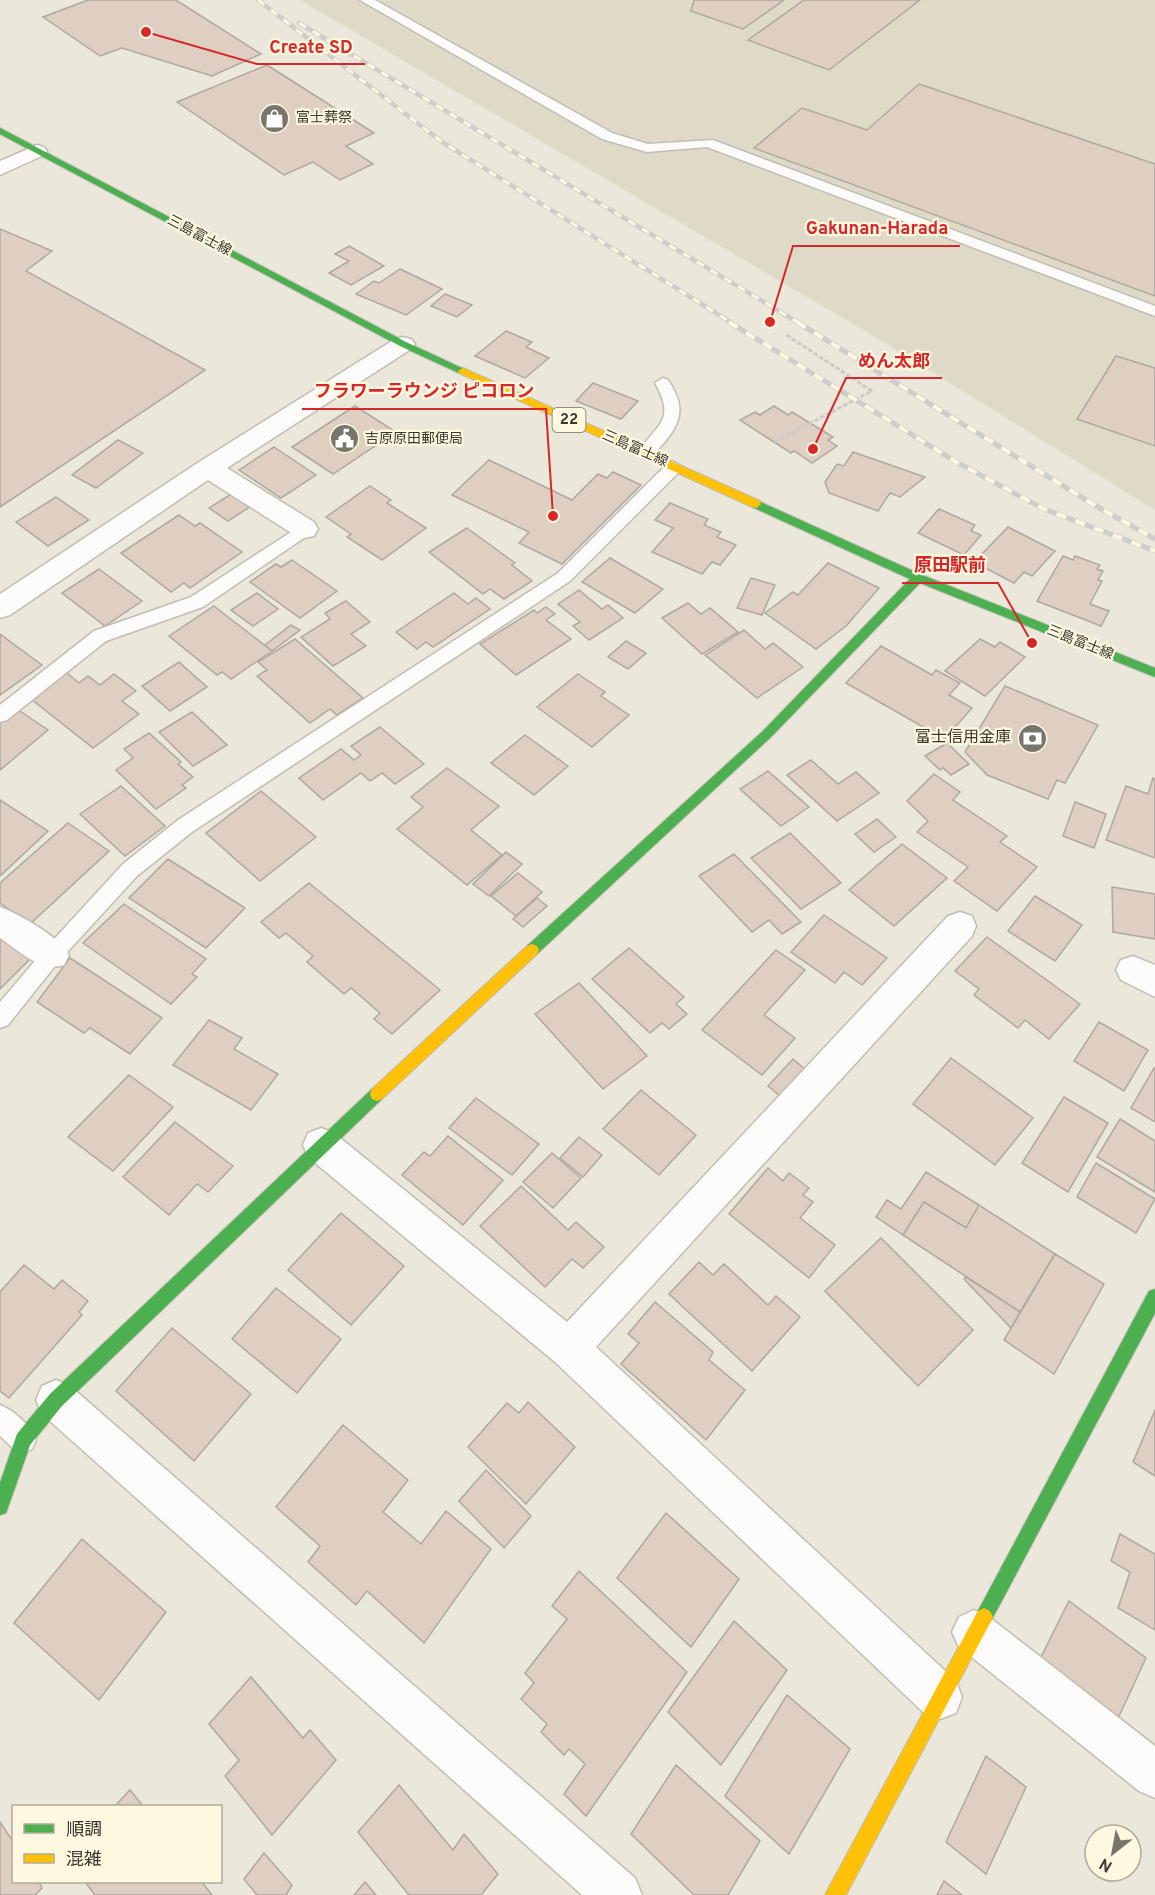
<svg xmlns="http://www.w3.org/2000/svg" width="1155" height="1895" font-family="Overpass,'Noto Sans JP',sans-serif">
<rect width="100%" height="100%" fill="#ebe7da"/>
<polygon fill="#dfd9c8" points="300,0 1155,0 1155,510 877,338"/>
<g fill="#dfcec2" stroke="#aea8a0" stroke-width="1.5">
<polygon points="88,0 176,0 261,54 212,76 122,48 100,56 43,17"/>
<polygon points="694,0 784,0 743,29 691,11"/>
<polygon points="804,0 920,0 829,70 748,40"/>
<polygon points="267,65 374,133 346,146 373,164 340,180 313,162 284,175 177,102"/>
<polygon points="919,84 1155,164 1155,296 754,148 802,108 867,130"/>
<polygon points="0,229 52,251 26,271 205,370 0,507"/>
<polygon points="349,246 384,266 351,285 329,273 349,261 335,254"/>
<polygon points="400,269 442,289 406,315 356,294 374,281 379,283"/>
<polygon points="445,294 472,305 457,317 431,306"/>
<polygon points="506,331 532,342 526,347 549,358 525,378 475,356"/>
<polygon points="1116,356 1155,368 1155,446 1077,419"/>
<polygon points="593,383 638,401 621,419 576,401"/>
<polygon points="355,406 396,432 333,474 292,447"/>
<polygon points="774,406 788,415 792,412 833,437 828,440 837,446 812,463 794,451 791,453 740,420 755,412 760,415"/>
<polygon points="118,440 143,453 96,488 72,475"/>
<polygon points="274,447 316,475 281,498 239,470"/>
<polygon points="853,452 925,477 900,497 890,493 878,511 829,493 825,482 837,464 844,466"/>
<polygon points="489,460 572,500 598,474 607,478 613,472 641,485 562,564 519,543 529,532 452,495"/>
<polygon points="370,486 391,500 387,503 426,528 382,560 347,537 351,534 326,517"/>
<polygon points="233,493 251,506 228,521 209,508"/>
<polygon points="56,497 89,520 48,546 16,522"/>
<polygon points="670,503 708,519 704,525 721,532 717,537 736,545 720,565 712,562 702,574 652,552 673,528 655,520"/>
<polygon points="939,509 975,525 971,531 981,535 964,555 918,533"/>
<polygon points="179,515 195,526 200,523 242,552 190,588 184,583 171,592 121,553"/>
<polygon points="1008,527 1055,551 1032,576 1024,572 1014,583 974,562"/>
<polygon points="467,528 515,563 512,565 532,581 504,599 490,589 483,594 429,552"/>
<polygon points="1063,556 1073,560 1075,556 1100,565 1097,569 1103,571 1098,580 1102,581 1090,604 1109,611 1101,626 1037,601"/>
<polygon points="610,558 663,589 635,613 582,582"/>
<polygon points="292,560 337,591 300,618 250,582 276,564 281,567"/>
<polygon points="828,563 879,588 846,626 816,649 765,613 793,592 798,595"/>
<polygon points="99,569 142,601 105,626 62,593"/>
<polygon points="751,578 775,585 762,615 737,608"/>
<polygon points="579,590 602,609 608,605 623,618 589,640 573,626 580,622 558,604"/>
<polygon points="257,593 278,609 253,626 231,610"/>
<polygon points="454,593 468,604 476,598 490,609 433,647 426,642 417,649 396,632"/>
<polygon points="346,601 370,622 351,634 366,646 333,666 301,637 330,619 325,613"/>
<polygon points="688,603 701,614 710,608 738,632 702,654 662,618"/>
<polygon points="214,606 272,651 231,679 222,672 217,675 169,636"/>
<polygon points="546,607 555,614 546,620 571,639 516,675 480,644 534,610 537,613"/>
<polygon points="291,625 300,630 272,651 265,645"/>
<polygon points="744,630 765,649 773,643 803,667 757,698 705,655"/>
<polygon points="0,634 42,665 0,695"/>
<polygon points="295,639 363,698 337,715 330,709 310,723 257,676 267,670 258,662"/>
<polygon points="980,639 995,647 1000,642 1025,657 985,696 945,671"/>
<polygon points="626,641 646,653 628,669 608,657"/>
<polygon points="881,646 932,675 936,670 960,683 949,695 972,708 941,743 922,732 925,728 846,683"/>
<polygon points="179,662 207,687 170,711 142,686"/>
<polygon points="67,673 79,683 88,676 100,685 114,674 136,691 122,701 139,714 93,748 31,699"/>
<polygon points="578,674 605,692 601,696 629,715 592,747 537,707"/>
<polygon points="1005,686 1098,725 1065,783 1057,780 1048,799 987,775 965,752"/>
<polygon points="14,707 48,730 0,770 0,719"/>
<polygon points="192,712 227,745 193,766 159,732"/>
<polygon points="380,727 424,764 395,784 382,773 370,781 361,773 323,800 299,778 341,749 354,760 361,755 351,746"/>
<polygon points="149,733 181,762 178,764 193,777 182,785 186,788 156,809 116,770 133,758 124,749"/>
<polygon points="525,735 568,766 534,795 491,763"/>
<polygon points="947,743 969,764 951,775 943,768 940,770 925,756"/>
<polygon points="811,760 838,784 856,772 879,793 837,821 787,775"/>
<polygon points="447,768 499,806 471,830 502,855 467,885 397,829 423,807 411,797"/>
<polygon points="768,771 809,807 781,826 740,789"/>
<polygon points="934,774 960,792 953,800 1007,836 1000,842 1037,867 997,911 954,881 968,867 917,832 928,821 907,801"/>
<polygon points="1153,778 1155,779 1155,858 1106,840 1126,786 1148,794"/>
<polygon points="121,786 165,826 125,856 80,814"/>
<polygon points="261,791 316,837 260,881 206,833"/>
<polygon points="0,800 48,831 0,876"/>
<polygon points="1075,802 1106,814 1094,848 1063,836"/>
<polygon points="877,819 896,837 874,852 855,834"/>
<polygon points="68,823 109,851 30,924 0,903 0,883"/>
<polygon points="790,833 841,883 801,909 751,858"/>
<polygon points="902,844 947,878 894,926 849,890"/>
<polygon points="506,852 522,864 489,896 473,884"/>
<polygon points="734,854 801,922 782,934 769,920 752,932 699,876"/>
<polygon points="168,859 245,908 206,948 129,898"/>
<polygon points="518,873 542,892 516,916 491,896"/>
<polygon points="309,883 440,990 392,1034 374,1019 380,1013 351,988 344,994 307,962 313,956 286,933 279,938 261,922"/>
<polygon points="1112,887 1155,894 1155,939 1113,932"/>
<polygon points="1035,896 1082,925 1055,961 1008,931"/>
<polygon points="537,898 547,906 523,927 513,919"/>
<polygon points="124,904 206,959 192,974 197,977 171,1004 83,943"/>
<polygon points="824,915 887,958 862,985 844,972 835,983 791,952"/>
<polygon points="0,937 31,958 0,989"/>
<polygon points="987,937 1080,1004 1049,1039 1025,1020 1018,1028 974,995 979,989 955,971"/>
<polygon points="629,948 684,997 676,1004 687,1014 669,1029 662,1023 650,1033 592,979"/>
<polygon points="776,950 805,970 764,1015 795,1038 762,1075 702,1030"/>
<polygon points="70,958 162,1018 130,1054 90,1028 84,1033 37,1002"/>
<polygon points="579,983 647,1056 603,1089 535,1014"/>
<polygon points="209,1020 242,1038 234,1049 278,1074 251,1110 173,1065"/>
<polygon points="1099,1022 1148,1050 1124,1091 1074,1061"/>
<polygon points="951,1058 1033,1118 995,1165 913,1104"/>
<polygon points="793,1059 807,1071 781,1097 768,1086"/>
<polygon points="1154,1068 1155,1069 1155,1122 1131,1108"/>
<polygon points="129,1075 173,1107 113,1171 68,1137"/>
<polygon points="641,1090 696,1135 659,1175 603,1129"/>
<polygon points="1064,1097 1108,1123 1068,1192 1022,1163"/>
<polygon points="476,1098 539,1144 512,1175 449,1128"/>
<polygon points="1120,1119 1155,1141 1155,1192 1097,1157"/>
<polygon points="175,1122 233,1166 208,1192 197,1184 169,1215 123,1177"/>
<polygon points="448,1136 503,1180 463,1225 402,1175 424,1152 430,1156"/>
<polygon points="579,1137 602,1155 583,1177 560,1158"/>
<polygon points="552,1153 581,1178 553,1208 523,1182"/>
<polygon points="1096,1163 1155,1199 1136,1233 1077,1197"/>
<polygon points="768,1168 783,1181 789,1173 809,1188 803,1195 813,1202 800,1218 835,1245 809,1278 729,1214"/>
<polygon points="926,1172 979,1205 966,1228 924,1202 903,1235 876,1217 887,1200 901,1209"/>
<polygon points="521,1186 568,1230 576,1222 604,1247 583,1268 572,1259 545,1287 480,1226"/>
<polygon points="924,1202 966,1228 979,1205 1055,1254 1020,1312 903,1235"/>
<polygon points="341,1213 404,1266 351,1325 288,1270"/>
<polygon points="881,1238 973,1330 918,1386 825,1291"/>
<polygon points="1055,1254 1104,1284 1054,1374 1004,1340"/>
<polygon points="699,1262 713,1275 724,1264 768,1305 776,1296 800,1317 752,1371 669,1294"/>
<polygon points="24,1265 54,1289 62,1280 88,1301 79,1312 82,1315 9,1398 0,1391 0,1292"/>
<polygon points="966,1277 1020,1312 1011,1328 964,1279"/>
<polygon points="276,1288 341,1339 297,1393 232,1339"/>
<polygon points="655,1302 713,1352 709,1360 745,1390 706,1440 621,1364 639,1343 628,1334"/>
<polygon points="172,1328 251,1394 194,1461 116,1391"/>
<polygon points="528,1402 575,1447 526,1504 468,1447 507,1403 519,1413"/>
<polygon points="1155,1410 1155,1476 1133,1462"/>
<polygon points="343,1425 408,1480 383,1512 421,1544 446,1511 491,1549 424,1643 367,1591 356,1605 308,1562 320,1546 276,1507"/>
<polygon points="486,1470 531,1516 504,1548 459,1501"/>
<polygon points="666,1513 739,1579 691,1647 617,1578"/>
<polygon points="1120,1534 1155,1554 1155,1630 1118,1608 1130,1572 1111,1561"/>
<polygon points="82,1539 166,1612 99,1700 14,1623"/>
<polygon points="579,1571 687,1672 586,1816 564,1794 585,1764 569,1749 564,1755 541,1732 547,1724 521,1699 534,1683 525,1673 567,1619 552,1606"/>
<polygon points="1069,1601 1146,1658 1114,1727 1036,1667"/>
<polygon points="734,1621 787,1670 721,1765 668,1712"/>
<polygon points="251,1677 303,1738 310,1730 336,1760 272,1835 225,1776 239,1760 209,1724"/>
<polygon points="787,1695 850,1749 789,1854 725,1796"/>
<polygon points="986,1756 1026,1787 986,1874 946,1842"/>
<polygon points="676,1765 760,1841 728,1895 694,1895 631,1834"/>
<polygon points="399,1785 453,1850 464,1834 498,1874 481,1895 409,1895 358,1832"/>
<polygon points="130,1790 143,1806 115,1806"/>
<polygon points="0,1822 14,1843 14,1882 39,1882 42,1888 35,1895 0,1895"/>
<polygon points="264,1853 292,1885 286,1895 257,1895 244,1879"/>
<polygon points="944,1881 962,1895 937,1895"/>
<polygon points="85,1882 202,1882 212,1895 95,1895"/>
<polygon points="365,1882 376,1895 354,1895"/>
</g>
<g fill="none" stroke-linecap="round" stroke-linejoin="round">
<defs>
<g id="lane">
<polygon points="360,0 375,0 612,133 648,144 713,140 1155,306 1155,316 707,147 647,152 602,139"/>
<path d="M663,378L668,380C685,405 683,421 663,444C657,450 653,457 645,459L637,454C656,424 677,422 655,383Z"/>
<polygon points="674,462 682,467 680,471 570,581 192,832 137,876 59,961 8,1025 0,1028 0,1002 45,949 123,864 178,820 558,573 668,463"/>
<polygon points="305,523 311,525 313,529 311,533 203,607 106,641 7,720 0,722 0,705 94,631 191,597"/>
<path d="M0,1405C15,1411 30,1425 36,1440L32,1449L23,1453L14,1449L0,1436Z"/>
</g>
<g id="street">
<polygon points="37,145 44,147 47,151 44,155 0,175 0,161"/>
<polygon points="403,337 411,339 415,344 411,349 227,468 314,522 318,529 314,536 305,538 296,536 208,480 10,615 0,618 0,594 199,462 395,339"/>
<path d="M0,907C19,914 60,937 69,955L64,965C41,973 19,951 0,938Z"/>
<polygon points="960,912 972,916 976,926 972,936 596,1347 956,1681 962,1697 956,1713 940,1719 924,1713 555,1362 308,1157 303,1145 308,1133 321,1128 334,1133 567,1322 948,916"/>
<polygon points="1133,956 1155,965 1155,997 1121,980 1116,970 1121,960"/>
<polygon points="56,1380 70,1386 635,1878 642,1895 582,1895 42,1414 36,1400 42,1386"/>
<polygon points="974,1610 989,1617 1155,1746 1155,1798 1139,1791 959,1647 952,1632 959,1617"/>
</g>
<g id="fast">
<polygon points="0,128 406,342 468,371 467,373 459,373 400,346 0,134"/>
<polygon points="756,500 922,575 1155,668 1155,677 920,583 771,737 537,954 532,956 527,954 525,950 527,946 763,731 910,579 752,507 752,501"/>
<polygon points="377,1087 382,1089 384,1094 382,1099 62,1406 30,1445 6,1513 0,1515 0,1483 17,1434 50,1394 372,1089"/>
<polygon points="1155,1289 1155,1313 990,1623 984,1626 978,1623 975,1617 978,1611 1149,1291"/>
</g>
<g id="slow">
<polygon points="463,368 760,501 761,504 756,508 752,507 459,373 458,371"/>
<polygon points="532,944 537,946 539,950 537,954 382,1099 377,1101 372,1099 370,1094 372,1089 527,946"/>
<polygon points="984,1608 990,1611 993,1617 990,1623 846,1895 825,1895 978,1611"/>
</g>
</defs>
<use href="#lane" stroke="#c0bdb3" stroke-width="3"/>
<use href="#street" stroke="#c0bdb3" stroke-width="3"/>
<use href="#fast" stroke="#c0bdb3" stroke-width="2"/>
<use href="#slow" stroke="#c0bdb3" stroke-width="2"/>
<polyline stroke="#cbcac6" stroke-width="3" stroke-dasharray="4.5 2" stroke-linecap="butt" points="774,442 872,391 785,334"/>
<use href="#lane" fill="#fcfbf9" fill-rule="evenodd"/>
<use href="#street" fill="#fcfbf9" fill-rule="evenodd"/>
<use href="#fast" fill="#4caf50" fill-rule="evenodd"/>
<use href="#slow" fill="#ffc107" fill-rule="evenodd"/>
<defs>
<g id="rail-far1">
<polyline points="258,0 442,142 732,323"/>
<polyline points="299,23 799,323"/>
</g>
<g id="rail">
<polyline points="729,322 958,463 1044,509 1155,551"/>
<polyline points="797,322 1096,506 1155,539"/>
</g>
</defs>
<use href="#rail-far1" stroke="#cecdc9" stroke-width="4.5"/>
<use href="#rail" stroke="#cecdc9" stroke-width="5"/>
<use href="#rail-far1" stroke="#fef8e1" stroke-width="3" stroke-dasharray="8" stroke-linecap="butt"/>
<use href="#rail" stroke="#fef8e1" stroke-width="4" stroke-dasharray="10" stroke-linecap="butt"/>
</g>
<defs>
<symbol id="shop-disc" viewBox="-11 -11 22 22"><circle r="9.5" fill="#78756b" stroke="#fef8e1"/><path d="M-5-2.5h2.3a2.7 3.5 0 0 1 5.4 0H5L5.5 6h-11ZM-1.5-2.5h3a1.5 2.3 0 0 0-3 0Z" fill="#fff"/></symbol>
<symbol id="civic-disc" viewBox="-11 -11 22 22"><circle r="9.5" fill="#78756b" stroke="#fef8e1"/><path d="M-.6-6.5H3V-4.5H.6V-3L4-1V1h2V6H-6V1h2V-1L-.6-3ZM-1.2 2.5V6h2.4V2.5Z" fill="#fff"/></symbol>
<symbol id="bank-disc" viewBox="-11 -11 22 22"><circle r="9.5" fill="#78756b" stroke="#fef8e1"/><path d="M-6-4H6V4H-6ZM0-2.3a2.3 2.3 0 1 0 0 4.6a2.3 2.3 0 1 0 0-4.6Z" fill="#fff"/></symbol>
</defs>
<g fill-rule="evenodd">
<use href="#shop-disc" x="258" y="102" width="33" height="33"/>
<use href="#civic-disc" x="328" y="422" width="33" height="33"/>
<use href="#bank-disc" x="1016" y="722" width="33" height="33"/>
</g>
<g text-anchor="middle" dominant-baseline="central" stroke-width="4.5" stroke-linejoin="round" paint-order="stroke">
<g font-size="14" fill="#3a382f" stroke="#fef8e1" text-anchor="start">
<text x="296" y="118">富士葬祭</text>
<text x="365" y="439">吉原原田郵便局</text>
</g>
<g font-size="14" fill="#3a382f" stroke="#fef8e1">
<text transform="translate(199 236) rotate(28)">三島富士線</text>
<text transform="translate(635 449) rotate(24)">三島富士線</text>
<text transform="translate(1080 643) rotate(22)">三島富士線</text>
</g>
<rect fill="#fef8e1" stroke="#757264" stroke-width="1.5" x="552.5" y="408" width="33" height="24" rx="4.5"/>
<g font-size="15" font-weight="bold" fill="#3a382f">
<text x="569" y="420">22</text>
</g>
<g font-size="16" fill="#3a382f" stroke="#fef8e1" text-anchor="end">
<text x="1011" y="738">富士信用金庫</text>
</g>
</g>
<path fill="none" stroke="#d62828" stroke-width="2" d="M146 32L257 64H365M770 322L793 246H960M813 449L846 378H942M553 516L546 409H302M1032 643L998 583H902"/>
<g fill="#d62828" stroke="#fef8e1" stroke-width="2">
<circle cx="146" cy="32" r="6"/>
<circle cx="770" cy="322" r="6"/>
<circle cx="813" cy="449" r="6"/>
<circle cx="553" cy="516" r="6"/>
<circle cx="1032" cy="643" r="6"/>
</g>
<g font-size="18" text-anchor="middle" font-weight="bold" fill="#d62828" stroke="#fef8e1" stroke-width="4.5" stroke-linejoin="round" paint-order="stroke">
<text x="311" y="53">Create SD</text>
<text x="877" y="234">Gakunan-Harada</text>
<text x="894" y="367">めん太郎</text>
<text x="424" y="397">フラワーラウンジ ピコロン</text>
<text x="950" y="571">原田駅前</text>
</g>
<rect x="12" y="1805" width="210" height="78" fill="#fef8e1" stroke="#b0ab9a" stroke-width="1.5"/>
<rect x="24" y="1824" width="30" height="9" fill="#4caf50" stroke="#b0ab9a" stroke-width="1.5"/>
<text x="66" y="1835" font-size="18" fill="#3a382f">順調</text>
<rect x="24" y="1854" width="30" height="9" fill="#ffc107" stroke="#b0ab9a" stroke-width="1.5"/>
<text x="66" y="1865" font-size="18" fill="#3a382f">混雑</text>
<g transform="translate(1113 1853) rotate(211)"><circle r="28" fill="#fef8e1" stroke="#b0ab9a" stroke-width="1.5"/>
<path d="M0-4.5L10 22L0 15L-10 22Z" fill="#78756b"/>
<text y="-9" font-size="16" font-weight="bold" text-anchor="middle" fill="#3a382f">N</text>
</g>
</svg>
